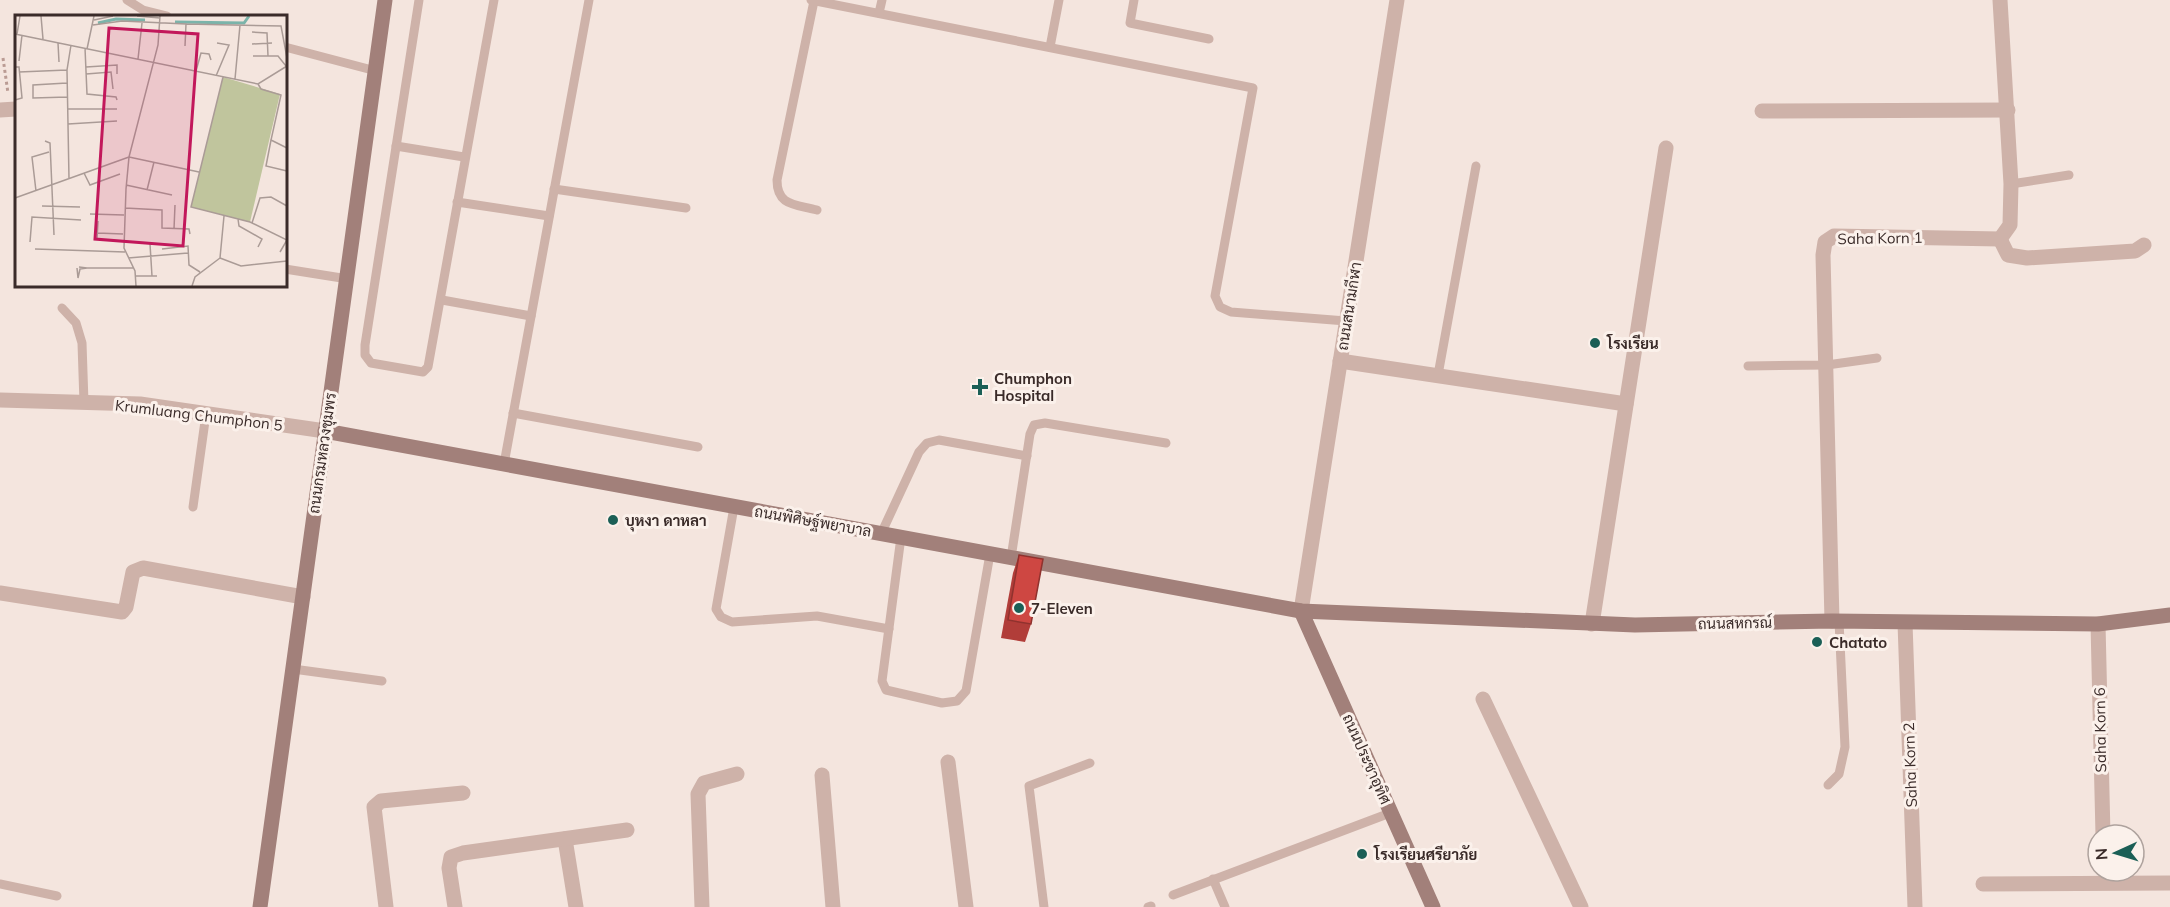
<svg xmlns="http://www.w3.org/2000/svg" width="2170" height="907" font-family="Mulish,Sarabun,sans-serif">
<rect width="100%" height="100%" fill="#f4e5de"/>
<g fill="none" stroke-linecap="round" stroke-linejoin="round">
<polyline stroke="#ba9b93" stroke-width="3" stroke-dasharray="3 3" stroke-linecap="butt" points="3,58 8,93"/>
<g stroke="#ceb2a9" stroke-width="9">
<polyline points="127,0 143,10 167,16"/>
<polyline points="419,0 365,345 365,355 371,363 423,372 428,367 494,0"/>
<polyline points="811,0 1253,88 1215,296 1220,307 1231,312 1346,321"/>
<polyline points="1134,0 1130,23 1209,39"/>
<path d="M814,1L777,180C777,206 795,204 817,210"/>
<polyline points="879,13 882,0"/>
<polyline points="285,47 376,71"/>
<polyline points="1050,47 1059,0"/>
<polyline points="396,146 464,157"/>
<polyline points="2011,184 2069,175"/>
<polyline points="554,189 686,208"/>
<polyline points="457,202 549,216"/>
<polyline points="285,269 348,279"/>
<polyline points="442,300 531,316"/>
<polyline points="62,308 76,323 82,343 84,403"/>
<polyline points="1748,366 1827,365 1877,358"/>
<polyline points="1438,375 1476,166"/>
<polyline points="513,413 698,447"/>
<polyline points="504,464 589,0"/>
<polyline points="193,507 206,414"/>
<polyline points="734,507 716,609 721,617 732,622 817,616 889,629"/>
<polyline points="881,534 919,452 927,443 939,440 1027,456"/>
<polyline points="901,537 882,681 886,690 942,703 957,701 966,691 990,554"/>
<polyline points="1011,558 1030,434 1034,425 1045,423 1166,443"/>
<polyline points="293,669 382,681"/>
<polyline points="1828,785 1839,774 1845,747 1839,621"/>
<polyline points="1213,879 1225,907"/>
<polyline points="0,884 57,896"/>
<polyline points="1173,895 1390,813"/>
<polyline points="1044,907 1029,786 1090,763"/>
<polyline points="1148,907 1151,906"/>
</g>
<g stroke="#ceb2a9" stroke-width="15">
<polyline points="0,110 16,109"/>
<polyline points="1762,111 2008,110"/>
<polyline points="2000,239 2008,255 2027,258 2135,251 2144,245"/>
<polyline points="1340,361 1626,404"/>
<polyline points="0,400 140,404 325,431"/>
<polyline points="0,593 122,612 126,607 133,572 143,568 303,597"/>
<polyline points="1301,611 1397,0"/>
<polyline points="1832,621 1823,255 1825,242 1834,236 2000,239 2010,225 2011,184 2000,0"/>
<polyline points="1905,623 1915,907"/>
<polyline points="1592,624 1666,148"/>
<polyline points="2098,624 2103,835"/>
<polyline points="1483,699 1581,907"/>
<polyline points="948,762 966,907"/>
<polyline points="822,775 833,907"/>
<polyline points="565,839 576,907"/>
<polyline points="1983,884 2170,883"/>
<polyline points="386,907 374,807 381,801 463,793"/>
<polyline points="455,907 449,868 451,857 463,853 627,830"/>
<polyline points="702,907 698,794 704,783 737,774"/>
</g>
<g stroke="#a2807a" stroke-width="15">
<polyline points="325,431 1301,611 1635,625 1832,621 2098,624 2170,615"/>
<polyline points="1301,611 1433,907"/>
<polyline points="260,907 385,0"/>
</g>
</g>
<polygon fill="#b13d39" points="1019,555 1031,624 1025,642 1001,638 1013,573"/>
<polygon fill="#ce4742" stroke="#90322e" stroke-width="1.5" points="1019,555 1043,559 1031,624 1008,620"/>
<g fill="#1b5f56" stroke="#fbf1eb" stroke-width="2">
<circle cx="1595" cy="343" r="6"/>
<path d="M977 378h6v6h6v6h-6v6h-6v-6h-6v-6h6z"/>
<circle cx="613" cy="520" r="6"/>
<circle cx="1019" cy="608" r="6"/>
<circle cx="1817" cy="642" r="6"/>
<circle cx="1362" cy="854" r="6"/>
</g>
<g text-anchor="middle" dominant-baseline="central" stroke-width="6" stroke-linejoin="round" paint-order="stroke">
<g font-size="15" fill="#3a2b29" stroke="#fbf1eb">
<text transform="translate(1880 238) rotate(-1)">Saha Korn 1</text>
<text transform="translate(1349 306) rotate(-81)">ถนนสนามกีฬา</text>
<text transform="translate(199 415) rotate(7)">Krumluang Chumphon 5</text>
<text transform="translate(322 453) rotate(-82)">ถนนกรมหลวงชุมพร</text>
<text transform="translate(813 521) rotate(10)">ถนนพิศิษฐ์พยาบาล</text>
<text transform="translate(1735 623) rotate(-1)">ถนนสหกรณ์</text>
<text transform="translate(2100 730) rotate(-91)">Saha Korn 6</text>
<text transform="translate(1367 759) rotate(66)">ถนนประชาอุทิศ</text>
<text transform="translate(1910 765) rotate(-92)">Saha Korn 2</text>
</g>
<g font-size="15" font-weight="bold" fill="#3a2b29" stroke="#fbf1eb" text-anchor="start">
<text x="1607" y="343">โรงเรียน</text>
<text x="994" y="378">Chumphon<tspan x="994" dy="17">Hospital</tspan></text>
<text x="625" y="520">บุหงา ดาหลา</text>
<text x="1031" y="608">7-Eleven</text>
<text x="1829" y="642">Chatato</text>
<text x="1374" y="854">โรงเรียนศรียาภัย</text>
</g>
</g>
<g transform="translate(15 15)">
<rect width="272" height="272" fill="#f4e5de"/>
<path d="M208,62L265,79L235,207L176,192Z" fill="#c0c59d"/>
<path fill="none" stroke="#7bb4aa" stroke-width="3" d="M160,7L229,8L234,1M83,8L101,4L130,5"/>
<path fill="none" stroke="#aa9b96" stroke-width="1.5" d="M26,1L28,24M122,1L145,3M79,5L98,1M171,9L266,11L272,43M78,10L107,6L171,9L170,31M237,17L252,18L253,41M0,19L243,69L272,51M2,19L5,1M43,28L44,47M237,29L257,28M70,33L72,79L101,82L102,85M72,34L79,1M238,41H263L271,51M123,44L127,8M4,46L7,20M0,52H4L7,83L0,85M71,52L102,50V59M181,56L186,38L194,39L196,45M4,57L52,55M71,59L96,57L98,74M201,61L214,30L202,28M208,62L176,192L235,207L272,225L265,237M220,64L225,10M52,68L18,70V83L53,82M243,69L246,74L266,80L256,125L272,133M53,94H102M53,109L102,106M256,125L251,151L272,156M30,126L35,128L39,220M114,142L184,157M69,158L75,170L105,159M54,164L52,55L56,30M111,170L157,180M132,175L139,147M21,176L17,142L34,137M0,183L114,142M27,191L65,192M110,193L147,195V213L174,214L175,219M75,199L109,200M223,204L224,211L247,224L243,232M237,208L245,183L256,182L272,191M159,214L160,190M82,218L108,219M82,224L83,206M15,227L17,202L66,205M135,229L137,261M20,234L110,237M147,234L173,231L174,250L185,257M113,243L173,238M205,243L226,251L272,246M205,243L209,201M62,253L63,263L65,254L72,253L64,252M72,253H118M121,261H142M121,271L120,256L109,233L111,174L114,142L143,30L145,1M177,271L180,262L205,243"/>
<path fill="#c2185b" fill-opacity="0.15" stroke="#c2185b" stroke-width="3" d="M94,13L183,19L168,231L80,224Z"/>
<rect width="272" height="272" fill="none" stroke="#3a2b29" stroke-width="3"/>
</g>
<g transform="translate(2116 853) rotate(266)"><circle r="28" fill="#fbf1eb" stroke="#aea29d" stroke-width="1.5"/>
<path d="M0-4.5L10 22L0 15L-10 22Z" fill="#1b5f56"/>
<text y="-9" font-size="16" font-weight="bold" text-anchor="middle" fill="#3a2b29">N</text>
</g>
</svg>
